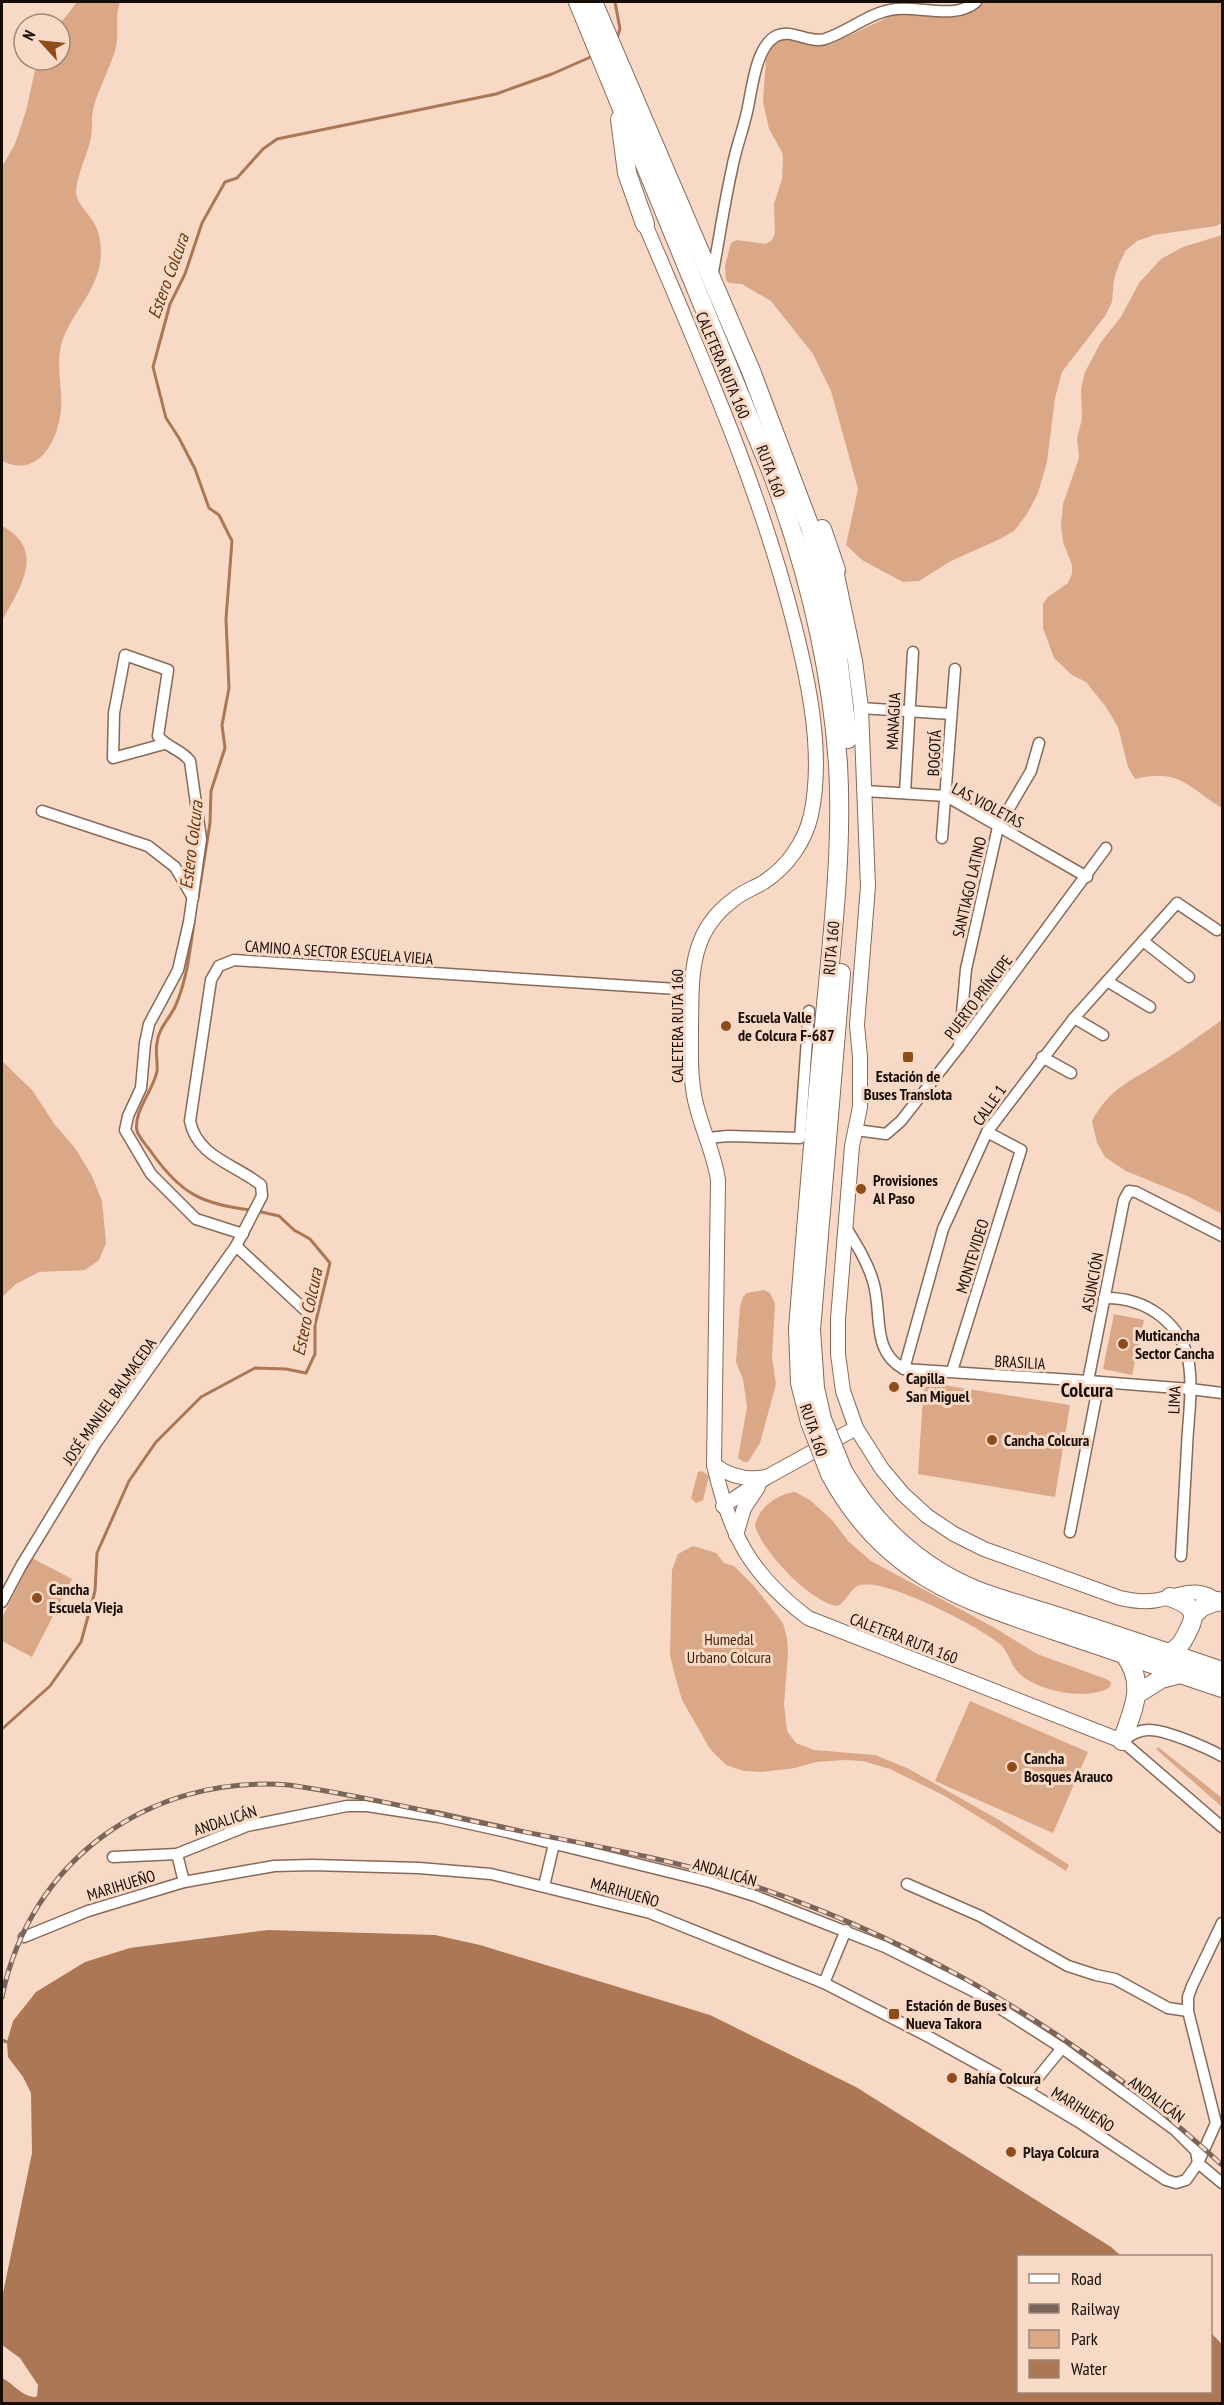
<svg xmlns="http://www.w3.org/2000/svg" width="1224" height="2405" font-family="'PT Sans Narrow',sans-serif">
<rect width="100%" height="100%" fill="#f8d9c5"/>
<g fill="#daa787">
<path d="M77,2H120C114,17 120,34 115,51C109,70 97,92 93,110C91,120 93,132 90,142C86,157 78,173 76,190C75,203 90,214 95,225C100,234 101,246 101,256C98,292 72,311 62,342C55,365 63,387 61,410C58,441 38,479 2,461V167L15,144L26,111L37,61L60,60V24Z"/>
<polygon points="979,2 1222,2 1222,223 1216,226 1154,235 1137,241 1126,250 1119,264 1114,279 1112,302 1105,316 1062,372 1055,398 1047,462 1038,493 1027,514 1014,531 1000,539 951,561 919,581 903,582 862,560 846,545 858,489 831,391 813,354 771,301 742,284 729,283 726,280 725,266 731,243 737,240 766,244 772,240 775,233 774,204 782,179 783,158 782,152 769,129 763,102 766,59 771,46 782,39 795,38 829,45 910,7 956,10"/>
<path d="M1222,235V808C1187,787 1181,768 1135,779L1128,767L1118,727L1106,707L1086,682L1072,675L1054,658L1043,628V604L1048,597L1068,583L1072,574V565L1063,542L1061,525L1063,504L1079,458L1077,438L1082,419L1081,389L1085,372L1101,342L1121,317L1139,283L1161,259L1183,247Z"/>
<path d="M2,526C47,550 20,588 2,621Z"/>
<path d="M1222,1020V1214L1187,1196L1126,1171L1105,1157L1097,1143L1092,1121C1108,1091 1126,1083 1153,1067C1177,1053 1200,1035 1222,1020Z"/>
<polygon points="2,1061 32,1090 55,1125 75,1148 92,1176 102,1201 106,1243 99,1260 85,1270 39,1272 16,1284 2,1297"/>
<polygon points="764,1290 770,1293 775,1304 772,1357 776,1384 760,1443 748,1462 744,1462 738,1458 747,1407 743,1379 736,1362 740,1307 743,1297 747,1293"/>
<polygon points="1114,1314 1144,1320 1132,1375 1103,1369"/>
<polygon points="924,1382 1070,1405 1055,1497 918,1474"/>
<polygon points="702,1471 709,1476 703,1500 696,1503 691,1498 698,1472"/>
<path d="M795,1492L810,1500L832,1520L849,1542L871,1561L995,1628L1037,1654L1106,1679L1111,1682L1110,1687C1088,1702 1034,1691 1017,1671C1010,1663 1008,1651 1000,1644C980,1627 884,1577 860,1585C850,1588 847,1601 838,1606C811,1603 762,1551 755,1526C758,1508 777,1494 795,1492Z"/>
<polygon points="693,1546 716,1553 724,1563 734,1566 754,1586 783,1623 787,1638 788,1654 784,1704 787,1731 796,1743 814,1750 875,1755 909,1769 999,1820 1069,1865 1066,1871 945,1796 890,1769 863,1761 845,1760 816,1762 795,1768 761,1772 744,1771 726,1765 710,1749 682,1700 674,1672 670,1655 672,1570 678,1554"/>
<polygon points="32,1558 72,1579 32,1657 2,1641 2,1618"/>
<polygon points="970,1701 1088,1752 1053,1833 935,1781"/>
<polygon points="1158,1747 1222,1798 1222,1807 1156,1749"/>
</g>
<path fill="#ab7754" d="M268,1930L435,1935L480,1945L710,2015L856,2087L1111,2247L1121,2256H1018V2392H1210L1211,2333L1222,2344V2403H2V2378C14,2384 21,2396 35,2397L37,2396L38,2385L20,2358L2,2345V2298L32,2153L31,2093L23,2077L8,2057L7,2042L13,2021L36,1992L85,1962L130,1948Z"/>
<g fill="none" stroke-linecap="round" stroke-linejoin="round">
<g stroke="#ab7754" stroke-width="3">
<polyline points="615,2 620,29 616,41"/>
<polyline points="198,898 210,823 211,791 225,748 222,725 229,688 226,619 232,541 219,515 209,508 195,469 179,438 166,418 153,367 170,304 185,274 202,223 225,182 237,178 263,149 277,139 496,94 552,74 593,56"/>
<path d="M194,922C190,951 187,980 175,1007C169,1019 158,1029 157,1043C155,1052 158,1062 157,1071C154,1090 133,1111 137,1131C139,1138 148,1147 152,1153C181,1194 202,1204 250,1210"/>
<polyline points="2,1729 50,1686 81,1642 95,1591 97,1553 129,1481 156,1442 201,1397 255,1368 286,1369 306,1373 315,1354 315,1325 330,1263 310,1239 294,1230 279,1216 257,1211"/>
<polyline points="2,2040 7,2042"/>
</g>
<defs>
<g id="minor">
<path d="M712,277C719,241 724,204 732,169C735,151 742,133 746,116C752,94 754,48 776,36C792,28 808,44 825,39C850,31 869,12 896,9C921,6 955,20 976,2"/>
<polyline points="861,708 951,714"/>
<path d="M164,744L113,758L114,713L125,655L168,670L158,736C167,748 181,749 190,761L201,839L189,922L178,970L149,1024L145,1043L141,1088L128,1116L125,1130L151,1174L196,1219L243,1234"/>
<polyline points="865,791 946,796 1087,877"/>
<polyline points="905,793 913,652"/>
<polyline points="42,811 148,846 175,867 193,898"/>
<polyline points="942,838 955,669"/>
<polyline points="1143,941 1189,977"/>
<polyline points="1107,981 1150,1007"/>
<polyline points="1074,1018 1103,1035"/>
<polyline points="959,1047 966,969 998,827 1031,771 1039,743"/>
<polyline points="1042,1057 1071,1073"/>
<polyline points="856,1130 886,1134 901,1121 959,1047 1106,848"/>
<polyline points="708,1138 728,1136 800,1138 809,1011"/>
<path d="M845,1226C856,1244 867,1261 873,1281C883,1312 870,1351 904,1369L1088,1381L1190,1389L1222,1393"/>
<polyline points="236,1246 305,1310"/>
<path d="M1104,1298C1145,1297 1182,1322 1189,1364C1193,1391 1188,1420 1187,1447C1185,1483 1183,1520 1181,1556"/>
<polyline points="904,1369 943,1229 987,1132 1074,1018 1177,903 1217,930"/>
<polyline points="952,1371 1021,1150 987,1132"/>
<polyline points="1088,1381 1124,1200 1129,1191 1136,1192 1222,1236"/>
<polyline points="1070,1532 1099,1382"/>
<path d="M2,1602L21,1566L96,1443L236,1246L262,1196L261,1185C235,1164 197,1157 190,1121L211,980L219,966L234,960L692,990"/>
<path d="M1222,1756C1207,1748 1165,1729 1148,1730C1138,1730 1130,1735 1122,1741L1222,1827"/>
<polyline points="113,1857 177,1854"/>
<polyline points="184,1882 177,1854 247,1826 347,1806 367,1806 439,1817 507,1832 710,1882 755,1896 885,1947 973,1991 1062,2048 1175,2130 1196,2151 1198,2163 1222,2183"/>
<polyline points="907,1884 980,1916 1068,1966 1096,1975 1115,1979 1168,2008 1188,2011"/>
<polyline points="544,1886 554,1844"/>
<polyline points="24,1937 88,1911 184,1882 274,1866 312,1865 419,1868 491,1874 650,1913 824,1983 931,2038 1027,2091 1082,2124 1166,2180 1176,2183 1186,2180 1198,2163 1216,2123 1188,2011 1188,1997 1192,1986 1222,1923"/>
<polyline points="824,1983 846,1930"/>
<polyline points="1027,2091 1062,2048"/>
</g>
<g id="tertiary">
<path d="M645,224C701,356 759,485 794,624C809,683 824,754 811,815C805,842 787,867 764,882C754,888 742,892 733,900C688,933 692,978 691,1027C691,1052 690,1076 695,1100C701,1128 714,1152 718,1180L714,1465C730,1535 750,1574 808,1618L1122,1741"/>
<path d="M836,570L855,661L861,708L868,886L857,1025L860,1057V1107L852,1146L838,1319V1354L843,1391L856,1428L882,1469L903,1494L927,1516L954,1534L984,1549L1120,1598C1133,1601 1145,1603 1158,1600C1182,1595 1199,1584 1221,1604"/>
<path d="M714,1465C730,1476 746,1481 765,1477"/>
<polyline points="723,1506 767,1477 856,1428"/>
<polyline points="736,1535 744,1508 758,1487"/>
</g>
<g id="motorway">
<path d="M578,2L772,473C807,567 831,663 838,764C843,851 832,939 824,1026C814,1127 806,1228 798,1329L800,1383L810,1422"/>
<polyline points="593,2 751,371 810,527 835,632 848,739"/>
<polyline points="620,119 627,173 645,224"/>
<polyline points="822,529 836,570"/>
<polyline points="822,1419 815,1388 811,1330 841,973"/>
<path d="M843,1471C874,1524 919,1567 976,1590C1007,1602 1040,1610 1072,1621C1122,1637 1172,1654 1222,1671"/>
<path d="M830,1474C887,1580 970,1602 1076,1638C1125,1654 1173,1672 1222,1688"/>
<polyline points="1194,1615 1202,1607 1218,1601"/>
<path d="M1169,1653C1180,1648 1183,1641 1188,1631C1199,1611 1191,1605 1170,1597"/>
<polyline points="1137,1694 1161,1679 1180,1674"/>
<path d="M1122,1741C1133,1708 1147,1685 1124,1654"/>
</g>
</defs>
<use href="#minor" stroke="#866a59" stroke-width="13"/>
<use href="#tertiary" stroke="#866a59" stroke-width="16"/>
<use href="#motorway" stroke="#866a59" stroke-width="20"/>
<use href="#minor" stroke="#fff" stroke-width="10"/>
<use href="#tertiary" stroke="#fff" stroke-width="14"/>
<use href="#motorway" stroke="#fff" stroke-width="18"/>
<defs>
<path id="rail" d="M2,1997C30,1859 151,1774 289,1785C360,1795 431,1813 501,1827C582,1844 664,1857 742,1882C921,1940 1085,2038 1222,2165"/>
</defs>
<use href="#rail" stroke="#79665a" stroke-width="5"/>
<use href="#rail" stroke="#f8d9c5" stroke-width="3" stroke-dasharray="9" stroke-linecap="butt"/>
<defs>
<g id="motorway-bridge">
<polyline points="822,1419 843,1471"/>
<polyline points="810,1422 830,1474"/>
</g>
</defs>
<use href="#motorway-bridge" stroke="#866a59" stroke-width="20" stroke-linecap="butt"/>
<use href="#motorway-bridge" stroke="#fff" stroke-width="18"/>
</g>
<g fill="#8d4c19" stroke="#f8d9c5" stroke-width="2">
<circle cx="726" cy="1026" r="6"/>
<rect x="902" y="1051" width="12" height="12" rx="3"/>
<circle cx="861" cy="1189" r="6"/>
<circle cx="1123" cy="1344" r="6"/>
<circle cx="894" cy="1387" r="6"/>
<circle cx="992" cy="1440" r="6"/>
<circle cx="37" cy="1598" r="6"/>
<circle cx="1012" cy="1767" r="6"/>
<rect x="888" y="2008" width="12" height="12" rx="3"/>
<circle cx="952" cy="2078" r="6"/>
<circle cx="1011" cy="2152" r="6"/>
</g>
<g text-anchor="middle" dominant-baseline="central" stroke-width="6" stroke-linejoin="round" paint-order="stroke">
<g font-size="16" fill="#170d07" stroke="#f8d9c5">
<text transform="translate(723 365) rotate(67)">CALETERA RUTA 160</text>
<text transform="translate(771 471) rotate(69)">RUTA 160</text>
<text transform="translate(893 721) rotate(-87)">MANAGUA</text>
<text transform="translate(934 753) rotate(-87)">BOGOTÁ</text>
<text transform="translate(988 805) rotate(28)">LAS VIOLETAS</text>
<text transform="translate(969 887) rotate(-77)">SANTIAGO LATINO</text>
<text transform="translate(831 948) rotate(-85)">RUTA 160</text>
<text transform="translate(339 952) rotate(4)">CAMINO A SECTOR ESCUELA VIEJA</text>
<text transform="translate(978 997) rotate(-53)">PUERTO PRÍNCIPE</text>
<text transform="translate(677 1026) rotate(-90)">CALETERA RUTA 160</text>
<text transform="translate(989 1105) rotate(-55)">CALLE 1</text>
<text transform="translate(972 1256) rotate(-73)">MONTEVIDEO</text>
<text transform="translate(1092 1282) rotate(-79)">ASUNCIÓN</text>
<text transform="translate(1020 1362) rotate(3)">BRASILIA</text>
<text transform="translate(1174 1400) rotate(-87)">LIMA</text>
<text transform="translate(109 1401) rotate(-55)">JOSÉ MANUEL BALMACEDA</text>
<text transform="translate(814 1430) rotate(71)">RUTA 160</text>
<text transform="translate(904 1638) rotate(21)">CALETERA RUTA 160</text>
<text transform="translate(225 1820) rotate(-18)">ANDALICÁN</text>
<text transform="translate(725 1872) rotate(16)">ANDALICÁN</text>
<text transform="translate(121 1885) rotate(-17)">MARIHUEÑO</text>
<text transform="translate(625 1892) rotate(16)">MARIHUEÑO</text>
<text transform="translate(1157 2099) rotate(37)">ANDALICÁN</text>
<text transform="translate(1083 2109) rotate(32)">MARIHUEÑO</text>
</g>
<g font-size="16" font-weight="bold" fill="#170d07" stroke="#f8d9c5" text-anchor="start">
<text x="738" y="1017">Escuela Valle<tspan x="738" dy="18">de Colcura F-687</tspan></text>
<text x="908" y="1076" text-anchor="middle">Estación de<tspan x="908" dy="18">Buses Translota</tspan></text>
<text x="873" y="1180">Provisiones<tspan x="873" dy="18">Al Paso</tspan></text>
<text x="1135" y="1335">Muticancha<tspan x="1135" dy="18">Sector Cancha</tspan></text>
<text x="906" y="1378">Capilla<tspan x="906" dy="18">San Miguel</tspan></text>
<text x="1004" y="1440">Cancha Colcura</text>
<text x="49" y="1589">Cancha<tspan x="49" dy="18">Escuela Vieja</tspan></text>
<text x="1024" y="1758">Cancha<tspan x="1024" dy="18">Bosques Arauco</tspan></text>
<text x="906" y="2005">Estación de Buses<tspan x="906" dy="18">Nueva Takora</tspan></text>
<text x="964" y="2078">Bahía Colcura</text>
<text x="1023" y="2152">Playa Colcura</text>
</g>
<g font-size="16" fill="#421e03" stroke="#f8d9c5">
<text x="729" y="1639">Humedal<tspan x="729" dy="18">Urbano Colcura</tspan></text>
</g>
<g font-size="18" font-style="italic" fill="#673309" stroke="#f8d9c5">
<text transform="translate(168 276) rotate(-70)">Estero Colcura</text>
<text transform="translate(191 845) rotate(-83)">Estero Colcura</text>
<text transform="translate(307 1312) rotate(-78)">Estero Colcura</text>
</g>
<g font-size="20" font-weight="bold" fill="#170d07" stroke="#f8d9c5">
<text x="1087" y="1390">Colcura</text>
</g>
</g>
<rect width="1224" height="2405" fill="none" stroke="#170d07" stroke-width="6"/>
<rect x="1017" y="2255" width="195" height="138" fill="#f8d9c5" stroke="#9e8779" stroke-width="1.5"/>
<rect x="1029" y="2274" width="30" height="9" fill="#ffffff" stroke="#9e8779" stroke-width="1.5"/>
<text x="1071" y="2285" font-size="18" fill="#170d07">Road</text>
<rect x="1029" y="2304" width="30" height="9" fill="#79665a" stroke="#9e8779" stroke-width="1.5"/>
<text x="1071" y="2315" font-size="18" fill="#170d07">Railway</text>
<rect x="1029" y="2330" width="30" height="18" fill="#daa787" stroke="#9e8779" stroke-width="1.5"/>
<text x="1071" y="2345" font-size="18" fill="#170d07">Park</text>
<rect x="1029" y="2360" width="30" height="18" fill="#ab7754" stroke="#9e8779" stroke-width="1.5"/>
<text x="1071" y="2375" font-size="18" fill="#170d07">Water</text>
<g transform="translate(42 42) rotate(297)"><circle r="28" fill="#f8d9c5" stroke="#9e8779" stroke-width="1.5"/>
<path d="M0-4.5L10 22L0 15L-10 22Z" fill="#8d4c19"/>
<text y="-9" font-size="16" font-weight="bold" text-anchor="middle" fill="#170d07">N</text>
</g>
</svg>
